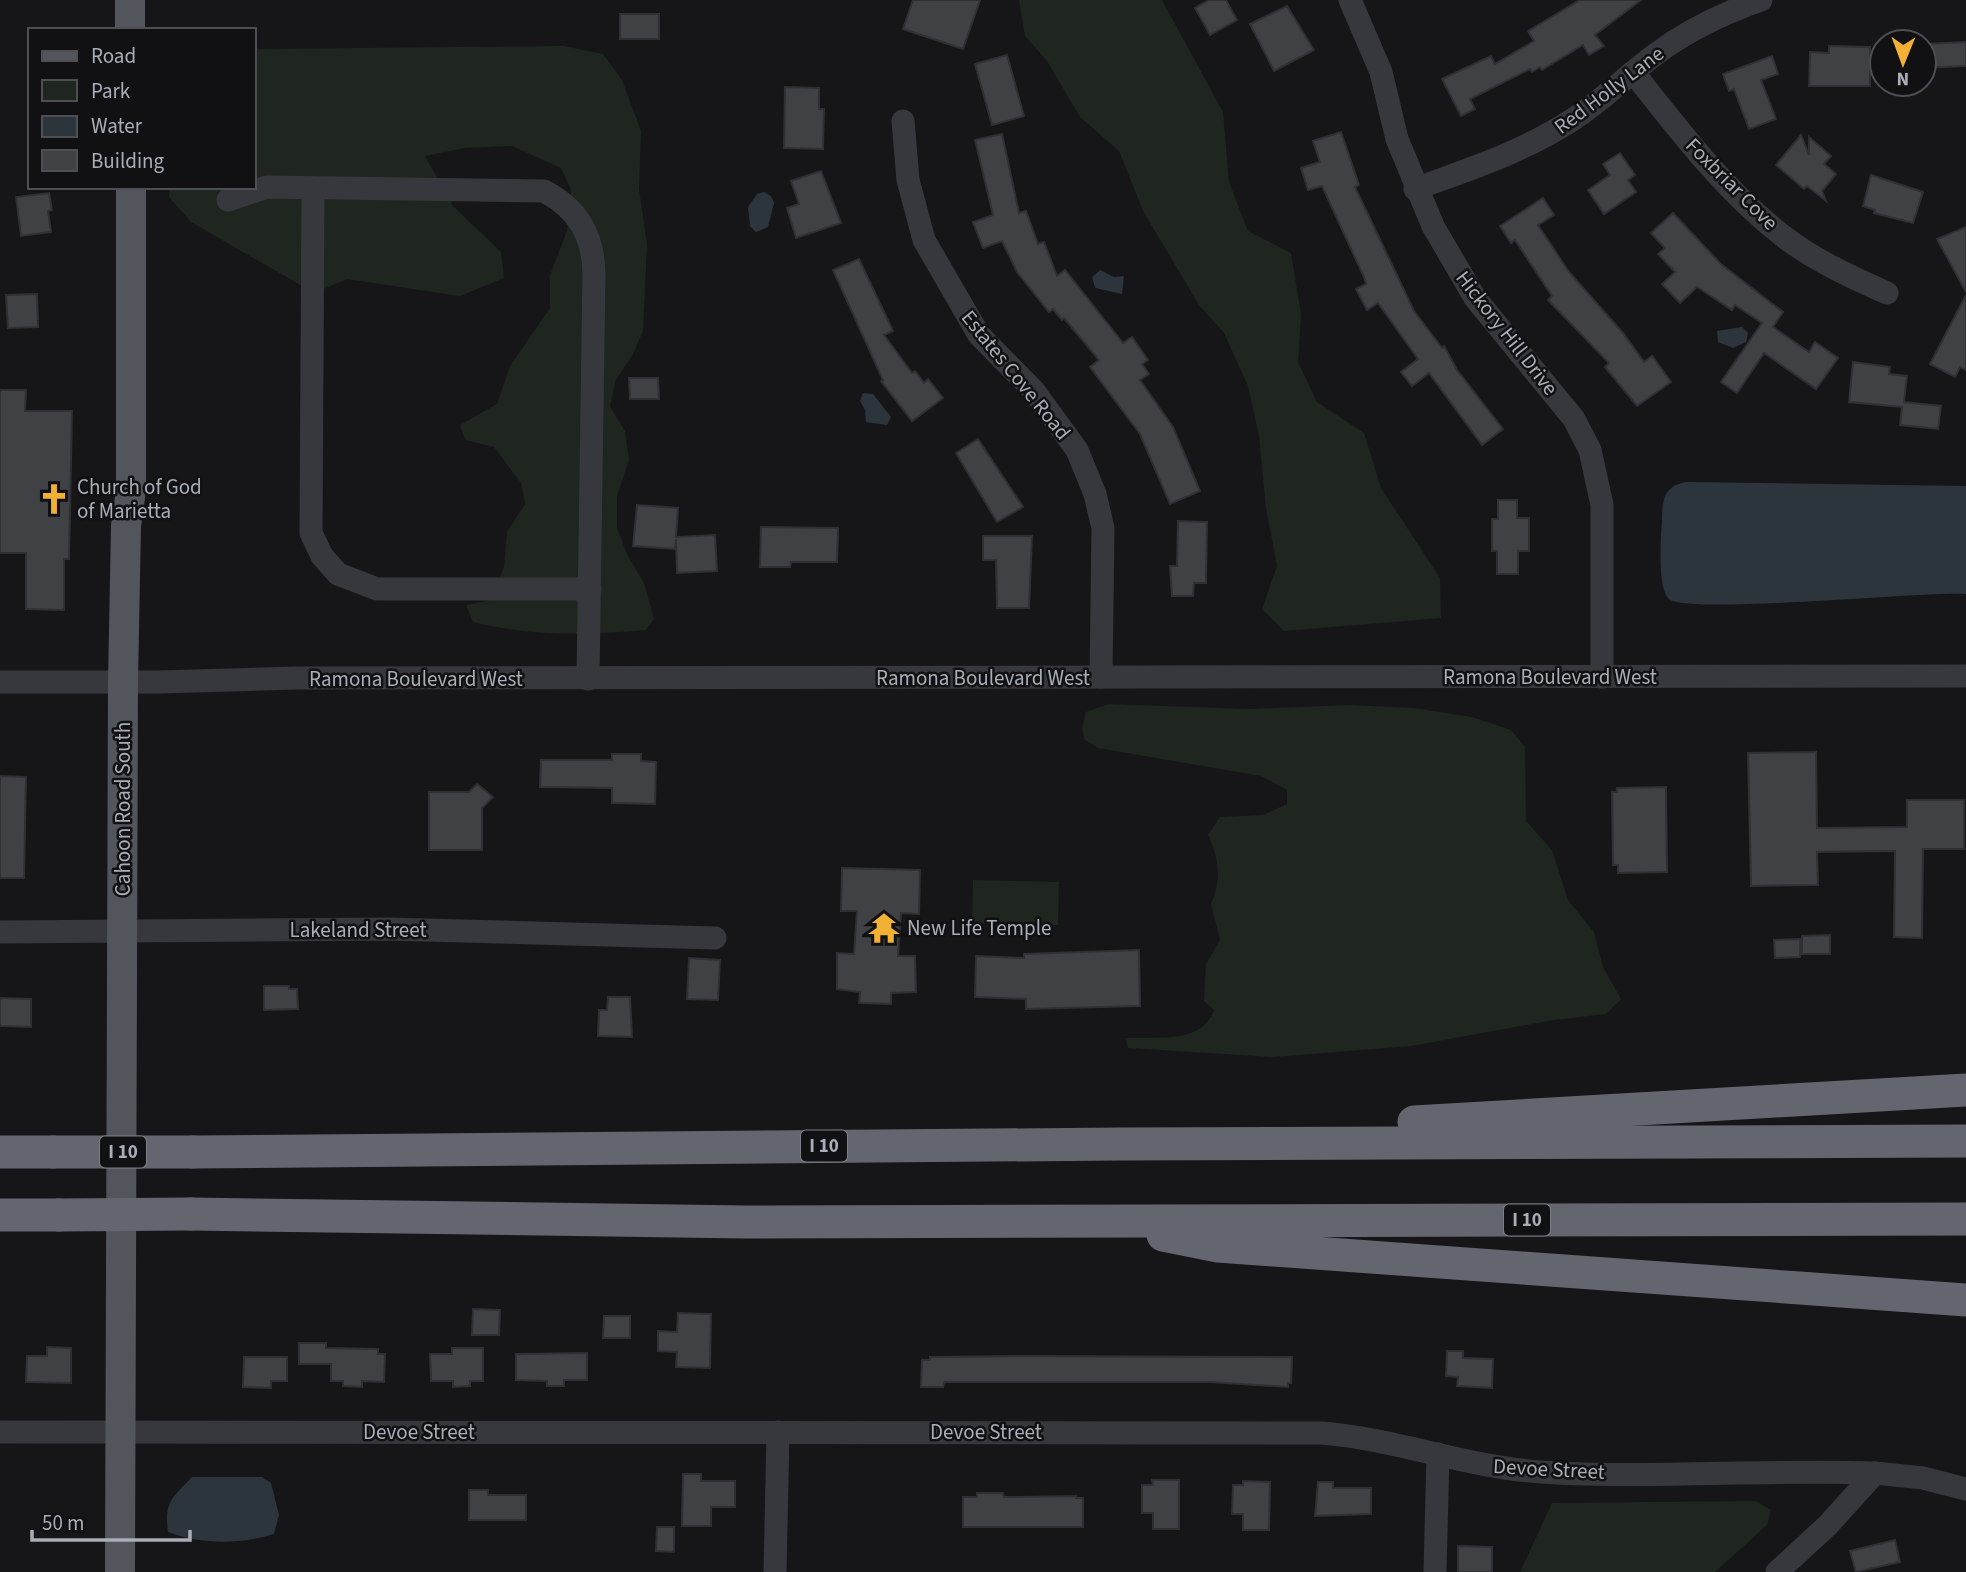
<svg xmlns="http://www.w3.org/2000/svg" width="1966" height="1572" font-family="'Source Sans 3',sans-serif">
<rect width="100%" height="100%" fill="#161618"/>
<g fill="#1e261f">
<polygon points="1019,0 1162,0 1223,112 1229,182 1248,231 1291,253 1301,314 1298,362 1317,402 1364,433 1381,488 1440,578 1441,618 1284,631 1262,609 1277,566 1266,508 1259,436 1248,386 1224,333 1199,305 1143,211 1119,151 1080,117 1047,61 1025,36"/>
<path d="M564,46L603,54L622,80L641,131L639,189L647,244L643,331L633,354L616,380L610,406L625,431L629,460L617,496V528L627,554L644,583L654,619L646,630C586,635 533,637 473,622L466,605L491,600L504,567L507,532L525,504L521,483L494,447L465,440L460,425L497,404L510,366L550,308V275L567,231L571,190L561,168L512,146L465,148L425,156L453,206L501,252L504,278L460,296L347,279L314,293L191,222L169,197L170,187H254V49Z"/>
<path d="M1109,704L1249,709L1349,705L1414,708L1472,717L1511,730L1525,747L1526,821L1552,850L1568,900L1594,932L1603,967L1621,999L1606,1014L1554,1020L1411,1046L1274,1057L1128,1048L1125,1038C1156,1036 1202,1045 1214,1010L1204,1001L1206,964L1220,940L1211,904C1222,880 1219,858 1208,835L1220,817L1263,815L1287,804V790L1261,776L1098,748L1085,740L1082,729L1086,712Z"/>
<polygon points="973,880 1059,882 1058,925 972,923"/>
<polygon points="1756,1501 1771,1510 1767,1525 1715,1572 1520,1572 1552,1503"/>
</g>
<g fill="#2c353c">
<polygon points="764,192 771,196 774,203 768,227 756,232 750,226 748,207 757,194"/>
<polygon points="1100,270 1114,277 1124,276 1122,294 1095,288 1092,277"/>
<polygon points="1742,327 1748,333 1746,342 1733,348 1718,342 1717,331"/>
<polygon points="863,393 873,394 891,417 887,425 866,422 865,410 860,401"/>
<path d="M1687,482L1966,486V594C1925,591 1685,615 1669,599C1657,588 1661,537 1662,520C1662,499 1665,485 1687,482Z"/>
<path d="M192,1477H262L271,1483L279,1515L274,1534C241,1544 201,1545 168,1532C164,1502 172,1498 192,1477Z"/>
</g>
<g fill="#404145" stroke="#303034" stroke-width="2">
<polygon points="913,0 980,0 963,49 903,29"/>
<polygon points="1209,0 1226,0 1237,20 1210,35 1195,8"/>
<polygon points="1580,0 1641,0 1595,35 1604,46 1589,55 1583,45 1542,70 1540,67 1532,72 1530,69 1470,99 1475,109 1461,116 1442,79 1491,56 1495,64 1534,41 1528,31"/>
<polygon points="1287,6 1314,50 1274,71 1250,24"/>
<rect x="620" y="14" width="39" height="25"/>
<polygon points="1966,42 1966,66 1924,68 1924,44"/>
<polygon points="1829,46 1870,47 1870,86 1809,86 1810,52 1829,53"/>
<polygon points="1007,55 1024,116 992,125 975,64"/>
<polygon points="1772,56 1778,74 1761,80 1776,119 1749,129 1734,89 1729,91 1723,74"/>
<polygon points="785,87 819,88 819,109 824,109 823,149 784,148"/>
<polygon points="1341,132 1359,185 1355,187 1414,311 1442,348 1444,346 1457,370 1503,429 1482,445 1429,373 1412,386 1401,372 1418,359 1378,303 1367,310 1356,289 1366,284 1364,277 1322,186 1308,190 1301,168 1320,162 1313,141"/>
<polygon points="1002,134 1019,213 1026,211 1038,244 1044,242 1057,276 1065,270 1123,343 1132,337 1148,360 1142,364 1149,374 1140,380 1173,427 1200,491 1170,504 1140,434 1090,367 1099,360 1064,318 1062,320 1053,309 1049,312 1017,272 1002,241 983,248 973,222 993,215 975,140"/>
<polygon points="1801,135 1809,155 1809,137 1831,156 1824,164 1836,174 1822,191 1826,201 1807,186 1804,189 1776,165"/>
<polygon points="1620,153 1635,175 1628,180 1636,192 1604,214 1588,190 1610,175 1603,164"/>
<polygon points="821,171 841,223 796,238 787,208 799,204 791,181"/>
<polygon points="1871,175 1923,192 1913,223 1874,213 1875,210 1863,206"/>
<polygon points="49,193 52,210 48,211 51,232 21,236 16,197"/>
<polygon points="1543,198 1554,215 1538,225 1569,272 1623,333 1644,362 1652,356 1671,382 1637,406 1605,367 1609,363 1548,300 1552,296 1515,240 1511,243 1500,226"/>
<polygon points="1673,213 1721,264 1783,312 1773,327 1809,352 1815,342 1838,358 1816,389 1764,353 1737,393 1721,382 1762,323 1735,305 1732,310 1697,287 1680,303 1662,284 1675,272 1658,254 1665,248 1651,233"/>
<polygon points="1966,227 1966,292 1937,239"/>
<polygon points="859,259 893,331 884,335 912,373 915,371 924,383 928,379 943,398 912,421 881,381 883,380 833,270"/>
<polygon points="37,294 38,327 8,328 6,295"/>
<polygon points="1966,295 1966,370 1960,367 1955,377 1930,364"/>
<polygon points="1853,362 1890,367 1889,374 1907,376 1904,402 1941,406 1938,429 1900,425 1902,407 1849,402"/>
<polygon points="629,378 658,378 659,399 630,399"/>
<polygon points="0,390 26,390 25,411 72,411 69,559 64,559 64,610 26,609 26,553 0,553"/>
<polygon points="978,439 1023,507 997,522 956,453"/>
<polygon points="1498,500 1517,500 1517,518 1529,518 1529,551 1518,551 1518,574 1497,574 1497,551 1492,551 1492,519 1498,519"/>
<polygon points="637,505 678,508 676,537 715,535 717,571 677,573 676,539 675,549 633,546"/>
<polygon points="1178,521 1207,522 1206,583 1194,583 1193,596 1172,596 1170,566 1177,566"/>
<polygon points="761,527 838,528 837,562 791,562 790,567 760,567"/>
<polygon points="983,536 1032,536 1029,608 997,608 996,560 983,560"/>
<polygon points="1816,752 1817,828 1907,827 1907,800 1964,800 1964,849 1923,849 1922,938 1894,937 1895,851 1817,852 1818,885 1751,886 1748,753"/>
<polygon points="612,754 641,754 641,761 656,762 655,804 612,803 612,788 540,787 541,760 612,760"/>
<polygon points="0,776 26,777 24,878 0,878"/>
<polygon points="477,784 493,797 482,808 482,850 429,850 429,792 469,792"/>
<polygon points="1666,787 1667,872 1618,873 1618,865 1613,865 1612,792 1617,792 1617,788"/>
<polygon points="842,868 920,870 919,914 901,913 898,956 915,956 916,992 891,993 891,1004 859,1003 860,992 837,989 837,953 854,954 857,911 841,911"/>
<polygon points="1830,935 1830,954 1802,954 1802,936"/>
<polygon points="1800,939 1800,957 1775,958 1774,940"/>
<polygon points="1139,950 1140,1006 1026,1009 1026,999 975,997 976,956 1024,958 1024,954"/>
<polygon points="689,958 720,960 718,1000 687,999"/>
<polygon points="264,986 289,986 289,989 297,989 298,1009 264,1010"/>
<polygon points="608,997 630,997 632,1037 598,1036 599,1010 607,1010"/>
<polygon points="0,998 31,999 31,1027 0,1026"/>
<polygon points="473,1309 500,1310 499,1335 472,1335"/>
<polygon points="678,1313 711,1314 710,1368 676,1367 677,1352 658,1351 658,1331 677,1332"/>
<polygon points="604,1316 630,1316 630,1338 603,1338"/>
<polygon points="299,1343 326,1343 326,1348 378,1349 378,1354 385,1354 384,1382 362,1381 362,1387 343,1386 343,1381 331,1381 331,1364 299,1364"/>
<polygon points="47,1347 71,1348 71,1383 26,1382 27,1356 47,1356"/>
<polygon points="452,1348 483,1348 483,1381 470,1381 470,1386 453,1387 453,1381 431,1381 430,1354 452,1354"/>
<polygon points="1447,1351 1463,1351 1463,1358 1493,1359 1492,1388 1457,1386 1458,1377 1446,1376"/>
<polygon points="587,1353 587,1380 564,1380 564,1386 547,1386 547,1381 516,1380 516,1354"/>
<polygon points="1023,1356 1292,1357 1291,1383 1288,1383 1288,1387 1209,1382 944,1382 943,1387 921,1387 922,1360 930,1360 930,1357"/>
<polygon points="244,1357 287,1357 287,1381 271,1381 271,1388 243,1387"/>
<polygon points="683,1474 701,1474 701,1481 735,1481 735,1507 711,1507 711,1526 682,1526"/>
<polygon points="1152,1480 1179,1480 1179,1529 1153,1529 1153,1513 1142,1513 1142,1485 1153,1485"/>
<polygon points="1243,1481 1270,1482 1269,1530 1243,1530 1243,1514 1232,1514 1233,1485 1243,1485"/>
<polygon points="1318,1482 1333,1482 1333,1488 1371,1488 1371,1514 1315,1516"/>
<polygon points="469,1490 488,1490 488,1495 526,1495 526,1520 469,1520"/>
<polygon points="977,1493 1003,1493 1004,1497 1017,1497 1076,1496 1076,1498 1083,1498 1083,1527 963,1527 963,1497 977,1497"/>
<polygon points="657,1527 674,1527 674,1552 656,1551"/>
<polygon points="1895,1540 1900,1562 1856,1572 1850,1551"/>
<polygon points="1458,1546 1492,1547 1492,1572 1458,1572"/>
</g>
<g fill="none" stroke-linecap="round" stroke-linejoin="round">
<g stroke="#37383d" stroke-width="23">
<polyline points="1350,0 1381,72 1397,139 1433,226 1475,298 1574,419 1590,450 1602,505 1602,677"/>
<path d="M1633,72C1679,130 1724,190 1783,236C1814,260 1851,277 1887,293"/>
<polyline points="903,121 908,180 924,240 979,335 1034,391 1077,450 1095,494 1103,528 1101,677"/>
<polyline points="313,188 311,533 322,556 338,574 377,589 590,589"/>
<path d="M1415,189C1472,168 1521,153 1572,120C1602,101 1627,75 1656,54C1688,30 1724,13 1761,0"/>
<path d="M228,200L267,187L544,191C578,209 593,235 594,273L588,679"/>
<polyline points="0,682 159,682 296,678 1966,676"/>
<polyline points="0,932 388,929 715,938"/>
<path d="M0,1432L1322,1433C1396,1439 1466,1467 1541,1472C1652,1479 1764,1469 1875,1473L1923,1478L1966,1489"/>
<polyline points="775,1572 778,1432"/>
<polyline points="1435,1572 1438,1454"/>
<polyline points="1777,1572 1828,1525 1875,1473"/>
</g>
<g stroke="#53555c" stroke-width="30">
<polyline points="130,0 130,30"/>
<polyline points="120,1572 123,682 126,526 131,490 131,187"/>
</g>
<g stroke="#63666e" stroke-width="33">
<polyline points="1414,1122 1966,1090"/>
<polyline points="0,1152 53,1152"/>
<polyline points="193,1152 1119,1144 1966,1141"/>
<polyline points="191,1214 745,1222 1966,1219"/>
<polyline points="0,1215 59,1215"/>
<polyline points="1163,1235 1218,1246 1966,1300"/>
</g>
<g stroke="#63666e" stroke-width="33">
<polyline points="53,1152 193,1152"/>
<polyline points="59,1215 191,1214"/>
</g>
</g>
<defs>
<symbol id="church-bare" viewBox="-9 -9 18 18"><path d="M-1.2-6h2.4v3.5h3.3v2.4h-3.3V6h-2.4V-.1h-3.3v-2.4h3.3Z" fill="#f2b134" stroke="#111113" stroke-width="2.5" paint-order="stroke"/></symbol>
<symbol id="temple-bare" viewBox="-9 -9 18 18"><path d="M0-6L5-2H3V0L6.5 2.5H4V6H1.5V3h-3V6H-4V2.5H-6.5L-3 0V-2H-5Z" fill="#f2b134" stroke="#111113" stroke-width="2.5" paint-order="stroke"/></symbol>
</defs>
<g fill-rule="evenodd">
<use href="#church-bare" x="32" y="477" width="44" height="44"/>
<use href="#temple-bare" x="862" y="906" width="44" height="44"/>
</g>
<g text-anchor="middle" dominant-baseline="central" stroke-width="5" stroke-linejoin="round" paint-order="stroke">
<g fill="#111113" stroke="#7b7e86" stroke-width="2">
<rect x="801" y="1130.5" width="46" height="31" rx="5"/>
<rect x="100" y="1136.5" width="46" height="31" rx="5"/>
<rect x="1504" y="1204.5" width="46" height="31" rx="5"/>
</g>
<g font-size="19" font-weight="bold" fill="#a8adb8">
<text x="824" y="1146">I 10</text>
<text x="123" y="1152">I 10</text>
<text x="1527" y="1220">I 10</text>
</g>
<g font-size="21" fill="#a8adb8" stroke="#111113">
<text transform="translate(1609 90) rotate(-37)">Red Holly Lane</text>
<text transform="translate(1732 184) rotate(45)">Foxbriar Cove</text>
<text transform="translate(1507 333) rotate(52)">Hickory Hill Drive</text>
<text transform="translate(1016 375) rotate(51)">Estates Cove Road</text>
<text x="1550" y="677">Ramona Boulevard West</text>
<text x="983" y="678">Ramona Boulevard West</text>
<text x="416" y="679">Ramona Boulevard West</text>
<text transform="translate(123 809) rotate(-90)">Cahoon Road South</text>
<text x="358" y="930">Lakeland Street</text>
<text x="419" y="1432">Devoe Street</text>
<text x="986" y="1432">Devoe Street</text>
<text transform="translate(1549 1469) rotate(3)">Devoe Street</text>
</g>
<g font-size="21" fill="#a8adb8" stroke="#111113" text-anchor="start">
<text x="77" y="487">Church of God<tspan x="77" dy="24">of Marietta</tspan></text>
<text x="907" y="928">New Life Temple</text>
</g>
</g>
<rect x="28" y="28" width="228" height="161" fill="#111113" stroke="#4d4f55" stroke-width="2"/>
<rect x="42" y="51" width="35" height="10" fill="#53555c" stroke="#4d4f55" stroke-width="2"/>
<text x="91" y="63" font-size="21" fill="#a8adb8">Road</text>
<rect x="42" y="80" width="35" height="21" fill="#1e261f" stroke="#4d4f55" stroke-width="2"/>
<text x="91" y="98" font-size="21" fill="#a8adb8">Park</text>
<rect x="42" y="116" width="35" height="21" fill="#2c353c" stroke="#4d4f55" stroke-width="2"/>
<text x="91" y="133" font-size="21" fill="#a8adb8">Water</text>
<rect x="42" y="150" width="35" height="21" fill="#404145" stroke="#4d4f55" stroke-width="2"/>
<text x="91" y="168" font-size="21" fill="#a8adb8">Building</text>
<g transform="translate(1903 63) rotate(181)"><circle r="33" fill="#111113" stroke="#4d4f55" stroke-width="2"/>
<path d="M0-5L12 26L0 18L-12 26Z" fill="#f2b134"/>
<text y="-10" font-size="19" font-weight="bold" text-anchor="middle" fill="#a8adb8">N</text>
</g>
<path d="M32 1530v10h158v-10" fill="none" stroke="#a8adb8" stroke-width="3.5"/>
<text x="42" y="1530" font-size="21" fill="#a8adb8" stroke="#111113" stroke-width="5" paint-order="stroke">50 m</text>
</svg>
